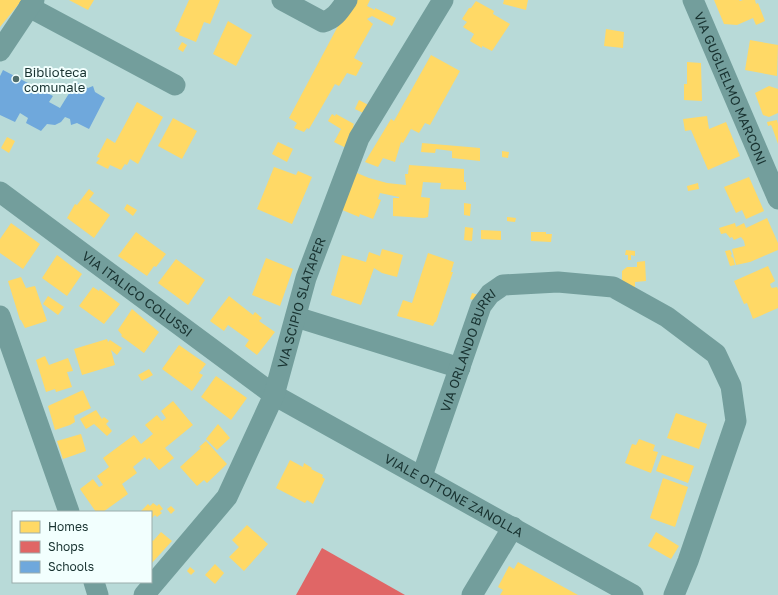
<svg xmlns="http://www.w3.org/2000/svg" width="778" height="595" font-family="'Golos Text',sans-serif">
<rect width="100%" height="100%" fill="#b8dad8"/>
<g fill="#ffd966">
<polygon points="0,0 22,0 0,27"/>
<polygon points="69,0 94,0 88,10"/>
<polygon points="189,0 220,0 210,24 204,22 196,42 179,35 180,33 175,31"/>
<polygon points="354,0 370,0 367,6 375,10 375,8 396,18 392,26 372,16 367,19 373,24 354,58 363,63 356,76 347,73 339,86 335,84 309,129 307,128 304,132 294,128 297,123 289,118 347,9"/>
<polygon points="504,0 528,0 526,10 503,4"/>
<polygon points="714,0 739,0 740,1 743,0 755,0 756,4 758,3 765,21 756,25 753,18 737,25 724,24"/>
<polygon points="476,1 494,11 493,14 510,24 492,51 482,46 482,48 470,41 474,34 463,27 467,22 462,19 469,8 471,8"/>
<polygon points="228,21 252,35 236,66 213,54"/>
<polygon points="606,29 624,32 623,48 604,46"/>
<polygon points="750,40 778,45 777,76 745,70"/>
<polygon points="182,42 187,45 183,52 178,49"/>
<polygon points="431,55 460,71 430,125 425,123 419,133 411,129 403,143 401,142 395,162 383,158 378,167 365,162 391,119 394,121"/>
<polygon points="687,62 701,63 702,101 684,100 684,84 687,84"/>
<polygon points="769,86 778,89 778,113 769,117 763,115 755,93"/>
<polygon points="359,100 372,107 367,115 355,109"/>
<polygon points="137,102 163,117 138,164 130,159 127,165 125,164 121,170 110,165 108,169 96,163 100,158 97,157 107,138 115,143"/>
<polygon points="332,114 335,116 336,114 354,124 353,126 360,130 350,150 334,142 341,129 328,121"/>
<polygon points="707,116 709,129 726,122 740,156 708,170 691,130 685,131 683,119"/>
<polygon points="173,118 197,131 182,159 158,146"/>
<polygon points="777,120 778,124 778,144 772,127 771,125 768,126 767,122"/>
<polygon points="7,137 15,141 9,153 1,148"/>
<polygon points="278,142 293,149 287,162 272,154"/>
<polygon points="422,143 480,148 480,161 452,158 452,151 436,149 435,153 421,152"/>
<polygon points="502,151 509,152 508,158 502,157"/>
<polygon points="409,165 464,169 464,182 466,182 466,190 440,189 441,183 423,182 421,197 430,198 428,217 424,218 393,216 393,198 399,198 399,197 380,193 378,199 381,200 373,219 360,214 359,217 340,209 357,173 369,178 387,183 406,185 405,174 408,174"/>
<polygon points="274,167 296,175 298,171 312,177 292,224 257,209"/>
<polygon points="749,177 764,211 746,219 742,210 736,213 724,187"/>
<polygon points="698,183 699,189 688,191 687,186"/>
<polygon points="89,189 94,193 89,200 110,215 94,238 67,218 75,204 77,205"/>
<polygon points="464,203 471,204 470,216 464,215"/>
<polygon points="127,204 137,210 133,216 124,209"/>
<polygon points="507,217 516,218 515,222 507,221"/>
<polygon points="767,218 778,243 778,250 750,262 736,265 732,249 745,246 744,241 741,237 734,240 732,237 730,238 726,233 721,234 719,228 735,223 736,227 744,223 746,228"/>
<polygon points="11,223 40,244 23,269 0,253 0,239"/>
<polygon points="465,227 473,228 472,241 464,240"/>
<polygon points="481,230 501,231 501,240 481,239"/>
<polygon points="136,232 166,254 156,267 154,266 147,276 118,256"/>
<polygon points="531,232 546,232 546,234 552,234 551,242 531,241"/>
<polygon points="382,249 403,255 397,277 382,273 374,268 361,305 331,295 342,255 366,262 369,252 380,256"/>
<polygon points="626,250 635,251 635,256 631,255 631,260 628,260 628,255 625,255"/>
<polygon points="730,250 732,254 731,255 732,258 733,257 735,265 730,266 725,251"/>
<polygon points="428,253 454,262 451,272 453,272 436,322 435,322 433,326 397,316 403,300 412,303"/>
<polygon points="57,255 82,274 67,296 42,278"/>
<polygon points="266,258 293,269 280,306 252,295"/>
<polygon points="176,259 205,280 188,305 158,283"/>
<polygon points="645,261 646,281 635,282 635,289 622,289 622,271 627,267 637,267 637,262"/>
<polygon points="768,266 775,281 770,284 771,287 772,288 777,287 778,290 778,308 753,319 747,303 744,304 734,281"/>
<polygon points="21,277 26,288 35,286 47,321 25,328 21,320 20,320 8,281"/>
<polygon points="93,287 99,291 100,289 120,304 104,324 79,306"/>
<polygon points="472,293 479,295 477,301 470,299"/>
<polygon points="48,296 64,307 58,315 43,304"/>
<polygon points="229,296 253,315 255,312 262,318 259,321 275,332 257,355 245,346 249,340 228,325 224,331 210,321"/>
<polygon points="132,309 159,332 144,353 121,336 122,335 118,330"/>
<polygon points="107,339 108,342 110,340 122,348 117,355 111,350 115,365 82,375 74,349"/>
<polygon points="179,345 206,364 199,373 203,375 192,391 162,369"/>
<polygon points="45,356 49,365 68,358 73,371 67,372 72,387 56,392 55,389 46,392 36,360"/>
<polygon points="149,369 153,375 142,381 138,375"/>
<polygon points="216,376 247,398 231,420 201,397"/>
<polygon points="83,390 91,408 74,416 75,422 70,425 55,430 48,406"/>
<polygon points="173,401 193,425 165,448 174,458 159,470 149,458 147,460 145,457 133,467 137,473 122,484 128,494 103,512 96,512 80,489 93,479 99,487 103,485 97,476 109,467 103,458 134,435 141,444 153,434 145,425 157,415 162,421 166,418 161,411"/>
<polygon points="96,410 102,419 104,417 109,421 106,424 112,431 107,436 94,424 86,429 80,419"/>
<polygon points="676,413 707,424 699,449 667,438"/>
<polygon points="218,424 230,438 217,450 206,439"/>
<polygon points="81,434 86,451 63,459 57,441"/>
<polygon points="639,439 655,445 653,451 658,452 651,473 625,463 632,444 636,445"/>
<polygon points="206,441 227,464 207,483 204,480 197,486 180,467 201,448 199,447"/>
<polygon points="662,455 694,466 688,483 656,471"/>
<polygon points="290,460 303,467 304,463 312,468 311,469 323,475 322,477 325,479 313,504 307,500 305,503 276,488"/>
<polygon points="663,478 688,487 675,527 650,518"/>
<polygon points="153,503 157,506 159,504 163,509 160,511 162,513 157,517 155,515 151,519 151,512 140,512 148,504 150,506"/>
<polygon points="171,506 175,510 171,514 167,509"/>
<polygon points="247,525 268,544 244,571 229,557 239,547 232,540"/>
<polygon points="161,532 172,541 151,564 151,539 153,541"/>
<polygon points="656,532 679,546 671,559 648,546"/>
<polygon points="518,562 578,595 500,595 503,590 498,587 509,566 514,569"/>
<polygon points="215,564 224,573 215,584 205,575"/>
<polygon points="190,567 195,571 191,575 187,571"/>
</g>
<polygon fill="#e06666" points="322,548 405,595 296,595"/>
<polygon fill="#6fa8dc" points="3,70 53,96 49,102 60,108 76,82 88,88 93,86 95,92 105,98 89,129 77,123 71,125 70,119 65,117 61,122 55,125 47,124 41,131 26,123 28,118 20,113 15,122 0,115 0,76"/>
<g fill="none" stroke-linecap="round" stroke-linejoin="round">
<g stroke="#739e9c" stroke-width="21">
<path d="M282,0L323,22C335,19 340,10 347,0"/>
<path id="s1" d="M693,0L778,199"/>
<polyline points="29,7 175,85"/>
<polyline points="0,51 34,0"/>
<path id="s2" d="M0,192L274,395L633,595"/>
<polyline points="0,316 69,512"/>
<polyline points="296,317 460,368"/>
<path id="s3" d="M422,476L481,306L490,294L503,285L558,282L613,287L667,317L716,354L731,386L736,421L688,561L674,595"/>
<polyline points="94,582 98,595"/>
<path id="s4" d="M144,595L227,497L274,395L306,278L359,138L443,0"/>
<polyline points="472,595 513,527"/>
</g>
</g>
<circle fill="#506d6b" stroke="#f2fffe" stroke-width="1.5" cx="16" cy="79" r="4"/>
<g text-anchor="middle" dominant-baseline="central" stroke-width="4" stroke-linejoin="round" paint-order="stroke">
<g font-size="13" fill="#183230" stroke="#f2fffe" text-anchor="start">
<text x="24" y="72">Biblioteca<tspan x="24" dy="15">comunale</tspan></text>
</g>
<g font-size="13" fill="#183230" stroke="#f2fffe">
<text stroke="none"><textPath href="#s1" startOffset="96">VIA GUGLIELMO MARCONI</textPath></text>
<text stroke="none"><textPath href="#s2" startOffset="171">VIA ITALICO COLUSSI</textPath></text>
<text stroke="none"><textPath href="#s4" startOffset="337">VIA SCIPIO SLATAPER</textPath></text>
<text stroke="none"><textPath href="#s3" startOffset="134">VIA ORLANDO BURRI</textPath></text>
<text stroke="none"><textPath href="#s2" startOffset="547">VIALE OTTONE ZANOLLA</textPath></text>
</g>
</g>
<rect x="12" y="511" width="140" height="72" fill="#f2fffe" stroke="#9badac"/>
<rect x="20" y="521" width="20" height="12" fill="#ffd966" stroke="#9badac"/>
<text x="48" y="531" font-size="12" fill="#183230">Homes</text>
<rect x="20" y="541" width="20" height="12" fill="#e06666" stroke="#9badac"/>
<text x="48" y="551" font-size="12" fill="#183230">Shops</text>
<rect x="20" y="561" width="20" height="12" fill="#6fa8dc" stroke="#9badac"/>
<text x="48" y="571" font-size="12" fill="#183230">Schools</text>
</svg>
